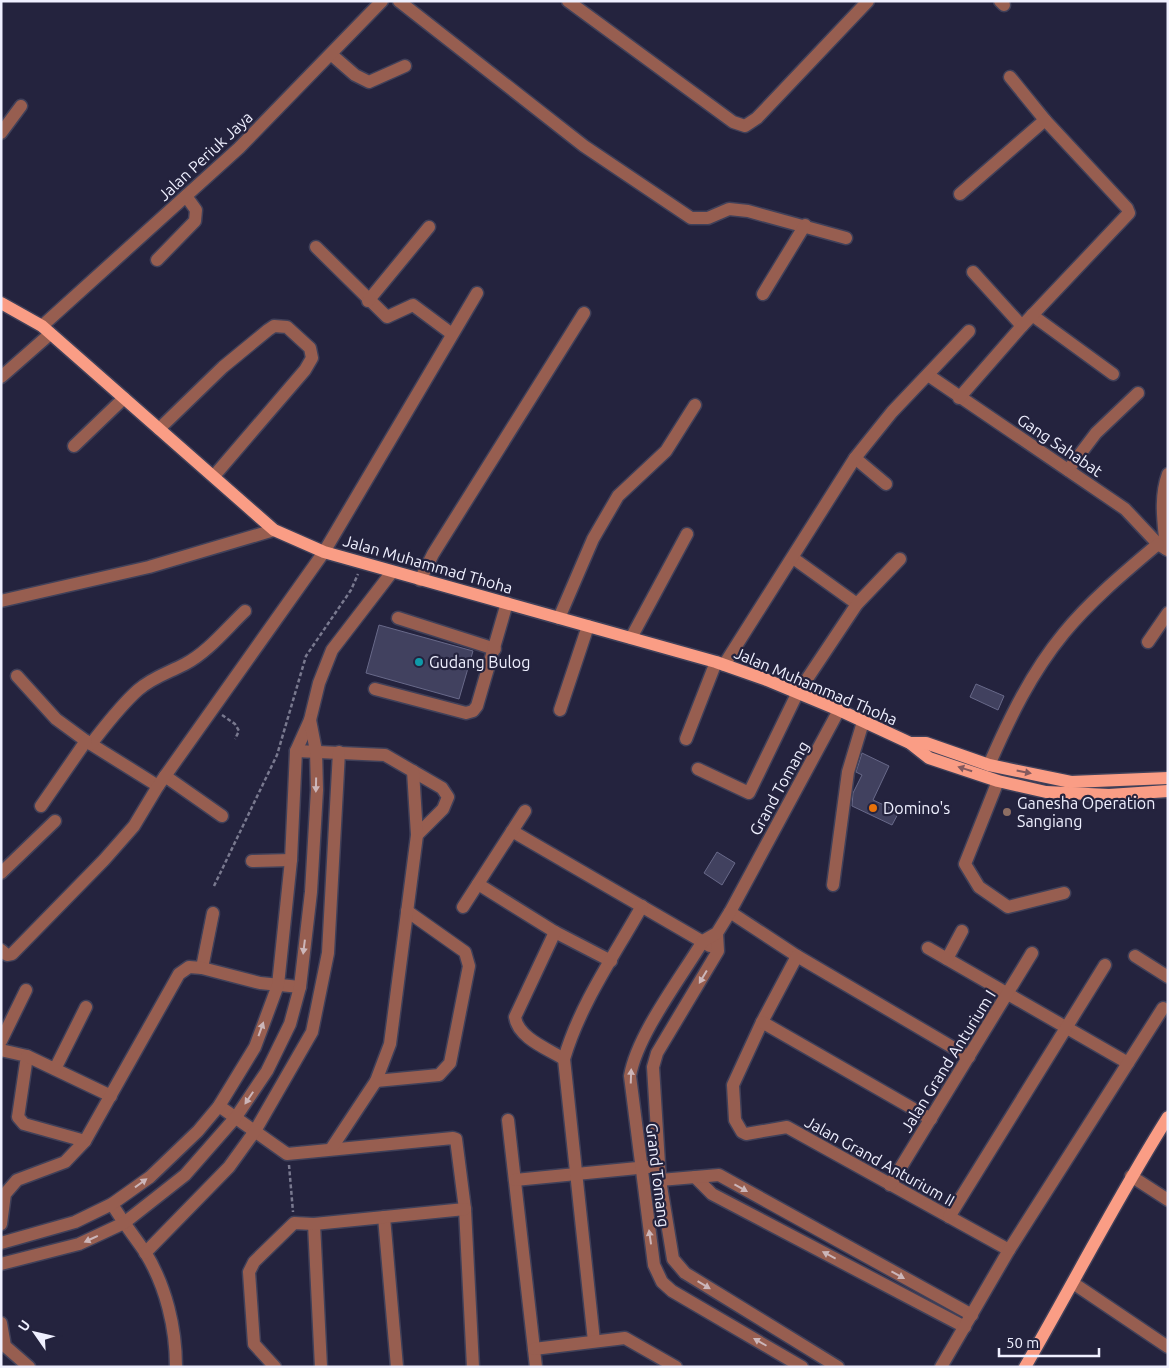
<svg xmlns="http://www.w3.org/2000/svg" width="1169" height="1368" font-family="Ubuntu,sans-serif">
<rect width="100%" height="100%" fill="#24233e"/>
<g fill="#41415f" stroke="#686989">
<polygon points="379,625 473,651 459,699 366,673"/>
<polygon points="976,684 1004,696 998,710 970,697"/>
<polygon points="862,753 889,766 873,800 899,812 892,825 852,806 853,793 862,775 856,772"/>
<polygon points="717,852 735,863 722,885 704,873"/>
</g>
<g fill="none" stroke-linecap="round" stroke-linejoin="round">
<defs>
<g id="minor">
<polyline points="399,1 584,146 691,218 708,218 729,209 748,211 846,238"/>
<polyline points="568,1 733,122 745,126 757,118 868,1"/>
<polyline points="1000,1 1004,5"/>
<polyline points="332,55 355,75 369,82 405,66"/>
<polyline points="1,133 21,106"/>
<polyline points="960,194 1045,120"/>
<polyline points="316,247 387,317 413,305 452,334"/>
<polyline points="157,260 195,221 196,210 186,196"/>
<polyline points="973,272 1022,326"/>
<polyline points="763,294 805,225"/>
<polyline points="368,301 429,227"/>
<polyline points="1032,315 1113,374"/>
<polyline points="42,326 239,148 382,1"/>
<polyline points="928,375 1125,509 1158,544 1168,550"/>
<polyline points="1,377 50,334"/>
<polyline points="959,398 1022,326 1129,213 1127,208 1045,120 1010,77"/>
<polyline points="159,429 223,367 268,330 274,326 287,327 310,348 312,358 305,370 214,476"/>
<polyline points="74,446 124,398"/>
<polyline points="855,458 886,484"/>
<polyline points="1068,470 1096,433 1138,393"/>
<path d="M1166,549C1164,524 1159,499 1168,474"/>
<polyline points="793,558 857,604"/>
<polyline points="420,580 433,554 584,313"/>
<polyline points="1,601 149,567 274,530"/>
<polyline points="398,618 495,649"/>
<polyline points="559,618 593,539 618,496 666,451 695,405"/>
<polyline points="631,638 687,534"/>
<polyline points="1148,642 1168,613"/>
<polyline points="724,665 855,458 892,412 969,331"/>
<polyline points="17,676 56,719 86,741 158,786"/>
<polyline points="375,689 466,713 473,711 477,706 507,603"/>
<polyline points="560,710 588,626"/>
<polyline points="686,739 716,662"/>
<path d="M91,744C106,725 120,706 138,690C153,677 168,673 185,664C208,652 226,629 245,611"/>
<polyline points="296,751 385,755 442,788 448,797 443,809 417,835"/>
<path d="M989,765C1009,719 1031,673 1064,633C1091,600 1125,572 1158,544"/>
<polyline points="698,769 749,793 797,694 857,604 900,559"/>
<polyline points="165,776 222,816"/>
<polyline points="998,781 965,864 979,887 1008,907 1064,893"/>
<polyline points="41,806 86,741"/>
<polyline points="512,831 710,946"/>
<polyline points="252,861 291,860"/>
<polyline points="1,873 55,821"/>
<polyline points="478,884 555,932 611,961"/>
<polyline points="833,885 848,772 863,722"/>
<polyline points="463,907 525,811"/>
<polyline points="730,912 797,956 969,1057"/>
<path d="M555,932L515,1017C518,1038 548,1049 564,1059"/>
<polyline points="717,933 718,951 657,1053 653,1067 660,1180 673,1259 685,1273 838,1367"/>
<polyline points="928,948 1128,1063"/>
<polyline points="1,950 7,955 12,954 104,860 134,826 158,786 324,552 477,293"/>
<polyline points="797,956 762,1022 733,1085 735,1120 742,1132 746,1134 787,1127 1009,1250"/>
<polyline points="1135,956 1168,977"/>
<polyline points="947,959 962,931"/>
<polyline points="202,968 213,913"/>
<polyline points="762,1022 931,1119"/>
<polyline points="1,1041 26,990"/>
<polyline points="1,1050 27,1056 18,1117 24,1124 85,1141"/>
<polyline points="27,1056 111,1096"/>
<polyline points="55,1069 86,1007"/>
<polyline points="376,1081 439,1075 450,1063 469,966 465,952 407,911"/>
<polyline points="219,1106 287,1154 453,1138 456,1139 465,1209 473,1367"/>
<polyline points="508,1120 536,1367"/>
<polyline points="331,1149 376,1081 390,1044 417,835 413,771"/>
<polyline points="1131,1176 1168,1200"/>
<polyline points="695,1177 712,1194 965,1327"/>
<polyline points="515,1180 658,1166"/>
<polyline points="660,1180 719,1175 972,1315"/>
<polyline points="890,1185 1032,953"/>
<path d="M112,1204C122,1221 134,1236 145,1252C166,1286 176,1328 176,1367"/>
<polyline points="384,1217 397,1367"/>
<polyline points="949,1217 1105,965"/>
<polyline points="1,1224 5,1194 17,1180 65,1162 85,1141 179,974 189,967 202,968 260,983 300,987"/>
<polyline points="314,1224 321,1367"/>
<polyline points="1,1243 75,1222 112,1204 150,1177 198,1131 219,1106 255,1047 278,985 291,860 296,751 310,720 319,683 332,650 392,572"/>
<polyline points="145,1253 229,1167 255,1131 312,1032 328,953 339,752"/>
<polyline points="1,1264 79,1244 124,1223 185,1175 236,1117 267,1071 290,1024 300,987 311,892 317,790 316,751 310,720"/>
<polyline points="1073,1283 1168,1347"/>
<polyline points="1,1323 5,1346 29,1367"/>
<path d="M594,1341L564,1059C580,1004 614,956 642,906"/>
<polyline points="534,1349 625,1338 676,1367"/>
<polyline points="275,1367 254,1344 249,1272 254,1262 294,1223 314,1224 465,1209"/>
<path d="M802,1367L672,1291L662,1282L654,1265L630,1076C637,1035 680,979 703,941L717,933L730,912L839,710"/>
<polyline points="941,1367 1009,1250 1163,1008"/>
</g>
<g id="major">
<polyline points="1,303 42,326 274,530 324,552 716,662 767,680 839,710 910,743 929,758 998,781 1046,792 1109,795 1168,791"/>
<polyline points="910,743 926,743 989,765 1071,782 1168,778"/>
<path d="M1025,1367C1073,1284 1117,1198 1168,1117"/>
</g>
</defs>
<use href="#minor" stroke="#404059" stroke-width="15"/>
<use href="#major" stroke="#404059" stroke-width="15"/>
<g stroke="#79798f" stroke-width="2.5" stroke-dasharray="4 2.5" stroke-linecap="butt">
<polyline points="222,715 235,724 239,731 235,739"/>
<polyline points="214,886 277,755 306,656 351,590 358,574"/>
<polyline points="289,1165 293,1212"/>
</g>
<use href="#minor" stroke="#975e50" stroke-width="12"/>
<use href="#major" stroke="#fa9d85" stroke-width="12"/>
</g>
<defs><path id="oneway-solid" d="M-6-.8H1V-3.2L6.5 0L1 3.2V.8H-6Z" transform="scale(1.25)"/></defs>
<g fill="#845a5e">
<use href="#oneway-solid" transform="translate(965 769) rotate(-162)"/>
<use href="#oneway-solid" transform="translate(1024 772) rotate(11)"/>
</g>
<g fill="#ccb6b9">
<use href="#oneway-solid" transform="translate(316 785) rotate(91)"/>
<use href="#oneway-solid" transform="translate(304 947) rotate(97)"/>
<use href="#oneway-solid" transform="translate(703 977) rotate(121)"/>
<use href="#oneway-solid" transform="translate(261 1029) rotate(-70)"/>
<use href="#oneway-solid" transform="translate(631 1076) rotate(-88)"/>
<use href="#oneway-solid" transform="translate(249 1098) rotate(124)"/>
<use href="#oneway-solid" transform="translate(141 1183) rotate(-36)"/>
<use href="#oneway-solid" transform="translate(741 1188) rotate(29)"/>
<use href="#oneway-solid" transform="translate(650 1237) rotate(-98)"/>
<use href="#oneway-solid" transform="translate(91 1239) rotate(155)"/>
<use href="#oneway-solid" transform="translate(829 1255) rotate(-152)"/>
<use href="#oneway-solid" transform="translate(898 1275) rotate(29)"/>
<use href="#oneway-solid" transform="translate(704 1285) rotate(31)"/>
<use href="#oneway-solid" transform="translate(760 1342) rotate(-150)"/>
</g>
<circle fill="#0f9aa8" stroke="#24233e" stroke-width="2" cx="419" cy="662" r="5"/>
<circle fill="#e8710a" stroke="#24233e" stroke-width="2" cx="873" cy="808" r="5"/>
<circle fill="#8d6e63" stroke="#24233e" stroke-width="2" cx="1007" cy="812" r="5"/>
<g text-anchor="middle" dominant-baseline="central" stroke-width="4.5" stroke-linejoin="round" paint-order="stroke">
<g font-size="16" fill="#eff0ff" stroke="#24233e">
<text transform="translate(205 156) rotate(-43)">Jalan Periuk Jaya</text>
<text transform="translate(1060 445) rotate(34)">Gang Sahabat</text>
<text transform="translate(428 564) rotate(16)">Jalan Muhammad Thoha</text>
<text transform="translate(816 686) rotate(23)">Jalan Muhammad Thoha</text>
<text transform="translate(779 788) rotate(-61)">Grand Tomang</text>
<text transform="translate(948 1061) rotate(-58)">Jalan Grand Anturium I</text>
<text transform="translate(880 1161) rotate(29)">Jalan Grand Anturium II</text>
<text transform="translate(658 1175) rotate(83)">Grand Tomang</text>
</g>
<g font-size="16" fill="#eff0ff" stroke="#24233e" text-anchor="start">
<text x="429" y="662">Gudang Bulog</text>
<text x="1017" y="803">Ganesha Operation<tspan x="1017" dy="18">Sangiang</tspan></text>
<text x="883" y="808">Domino's</text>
</g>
</g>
<rect width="1169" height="1368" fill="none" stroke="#eff0ff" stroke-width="5"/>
<g transform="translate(35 1333) rotate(304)" stroke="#24233e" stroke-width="4" paint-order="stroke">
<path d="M0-4L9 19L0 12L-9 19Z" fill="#eff0ff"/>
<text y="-8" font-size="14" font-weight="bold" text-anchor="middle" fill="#eff0ff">U</text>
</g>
<path d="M999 1348v8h100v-8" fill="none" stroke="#eff0ff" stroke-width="2.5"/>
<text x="1006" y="1348" font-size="15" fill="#eff0ff" stroke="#24233e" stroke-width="4" paint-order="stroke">50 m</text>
</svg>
